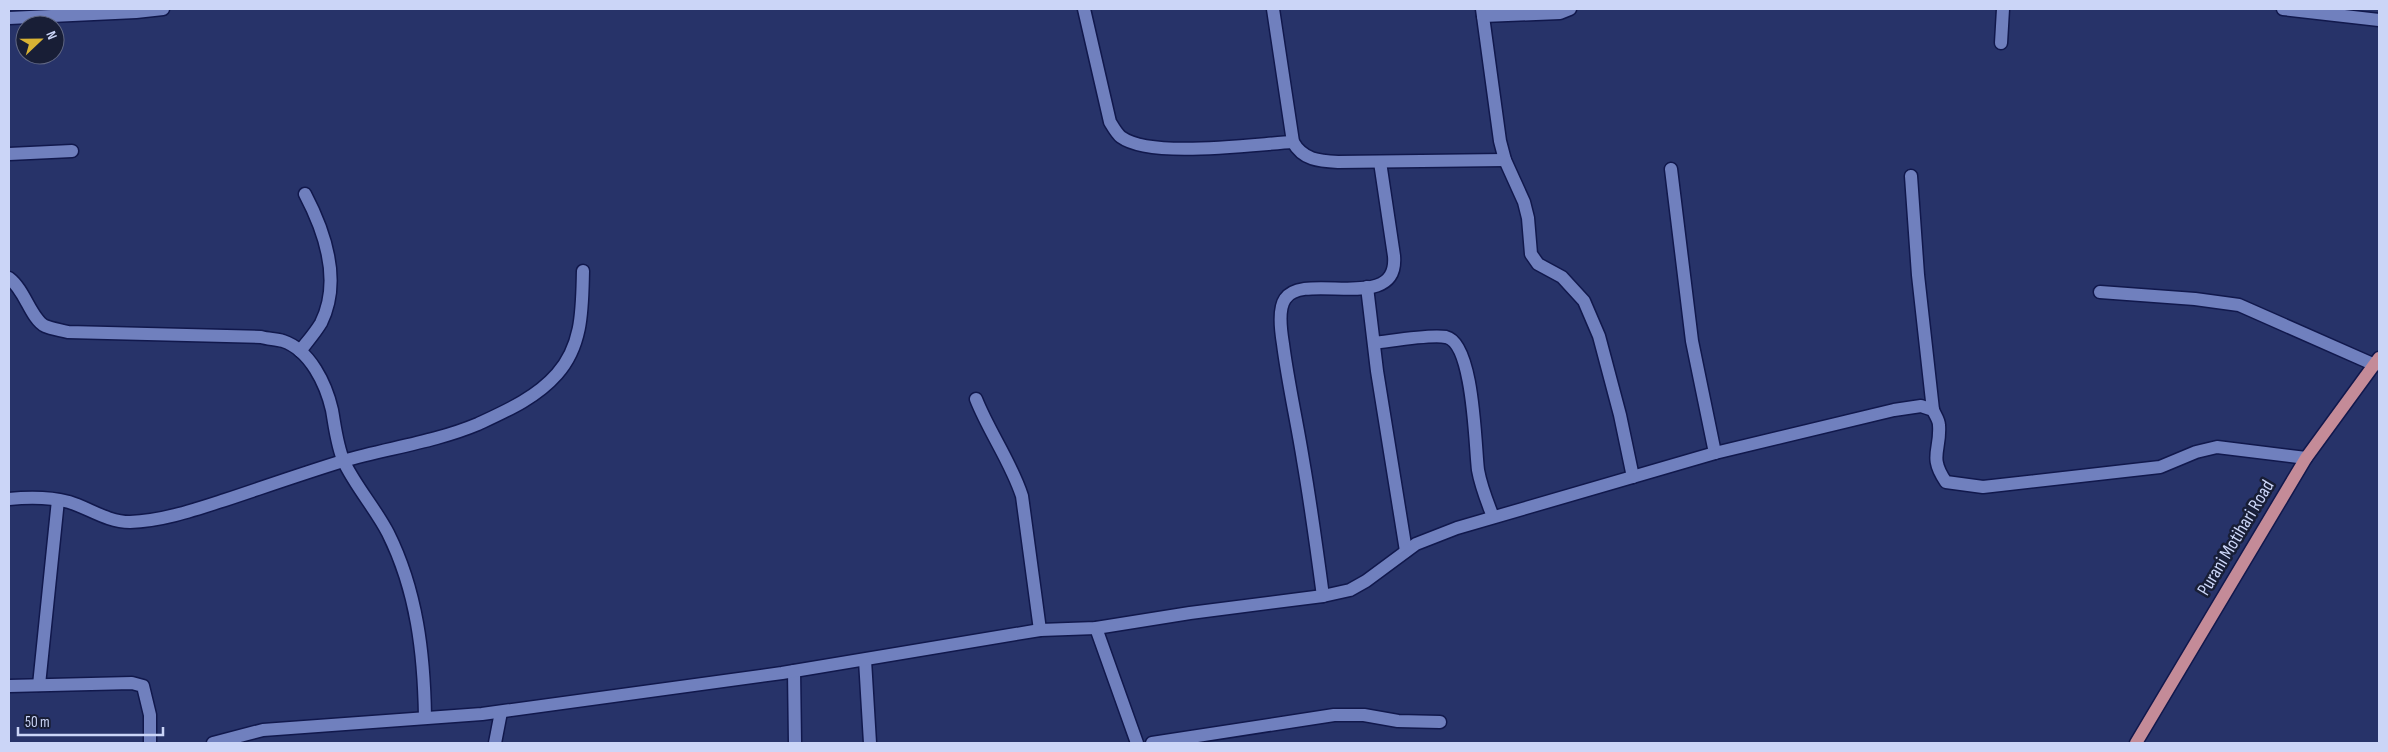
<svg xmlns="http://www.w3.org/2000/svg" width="2388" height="752" font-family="'Sofia Sans Condensed',sans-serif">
<rect width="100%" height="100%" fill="#273369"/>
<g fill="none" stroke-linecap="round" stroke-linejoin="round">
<defs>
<g id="minor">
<path d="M1084,9L1110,122C1113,127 1117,134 1121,137C1151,159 1255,144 1293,142"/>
<path d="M1273,9L1293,142C1303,160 1319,161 1338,162L1505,160"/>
<polyline points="1482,9 1500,141 1505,160 1524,202 1528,218 1531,254 1538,264 1562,277 1584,301 1599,336 1620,415 1633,477"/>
<polyline points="2283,9 2379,20"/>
<polyline points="1483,16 1560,13 1570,9"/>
<polyline points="9,18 136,12 163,9"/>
<polyline points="2001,43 2003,9"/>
<polyline points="9,154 72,151"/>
<polyline points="1671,169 1692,341 1715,453"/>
<polyline points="1911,176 1918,275 1933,410"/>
<path d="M9,278C25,290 31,319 45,326C52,329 61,330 68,332L261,337C268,339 276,339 283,341C310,350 326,384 332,410C335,427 337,446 344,462C356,487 375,508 388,533C417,591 424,654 425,717"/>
<polyline points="1367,287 1377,371 1406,551"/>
<polyline points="2100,292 2195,299 2239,305 2375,365"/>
<path d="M1374,343C1392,341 1429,334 1446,337C1474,343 1475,447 1478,470C1481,487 1487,501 1493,517"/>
<path d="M300,351C307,342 315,333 321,323C342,281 325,232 305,194"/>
<path d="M976,399C989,432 1011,462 1022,496L1040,630"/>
<path d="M9,499C28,497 50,497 69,502C89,508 107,522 130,522C162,521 194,510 225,500C264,487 304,473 343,461C388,448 435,442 478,424C506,411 536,398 557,374C583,345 582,308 583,271"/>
<path d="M1323,596C1317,551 1311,506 1303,460C1297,422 1288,383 1283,344C1281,332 1278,309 1285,299C1303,270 1399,315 1394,256L1380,162"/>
<polyline points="1096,628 1137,743"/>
<polyline points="865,660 870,743"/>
<polyline points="794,671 795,743"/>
<polyline points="39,685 58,500"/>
<polyline points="9,686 132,683 143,686 150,715 150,743"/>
<path d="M213,743L263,730L482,714L782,673L1040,630L1096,628L1190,613L1323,596L1350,590L1366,581L1416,544L1457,528L1715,453L1894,410L1921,406L1933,410C1935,415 1939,420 1939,425C1941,451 1928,456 1946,482L1983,487L2160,467L2196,452L2217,447L2306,458"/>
<polyline points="495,743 501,712"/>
<polyline points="1152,743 1334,715 1364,715 1398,721 1440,722"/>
</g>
<polyline id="major" points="2136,743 2306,458 2379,358"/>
</defs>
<use href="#minor" stroke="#11184c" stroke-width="15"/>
<use href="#major" stroke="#11184c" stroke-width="15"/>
<use href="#minor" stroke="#7080be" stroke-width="12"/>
<use href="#major" stroke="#c48b98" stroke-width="12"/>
</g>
<g text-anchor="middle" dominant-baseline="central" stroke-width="5" stroke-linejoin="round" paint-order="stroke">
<g font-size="19" fill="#cbd5f7" stroke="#181e36">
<text transform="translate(2236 538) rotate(-59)">Purani Motihari Road</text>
</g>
</g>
<rect width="2388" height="752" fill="none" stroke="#cbd5f7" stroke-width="20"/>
<g transform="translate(40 40) rotate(68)"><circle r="24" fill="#181e36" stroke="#606783"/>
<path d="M0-4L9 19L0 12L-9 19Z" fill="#d9b334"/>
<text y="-8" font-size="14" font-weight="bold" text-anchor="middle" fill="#cbd5f7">N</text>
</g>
<path d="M18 727v8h145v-8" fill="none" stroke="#cbd5f7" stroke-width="2.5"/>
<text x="25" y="727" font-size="15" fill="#cbd5f7" stroke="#181e36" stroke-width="4" paint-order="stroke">50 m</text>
</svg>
